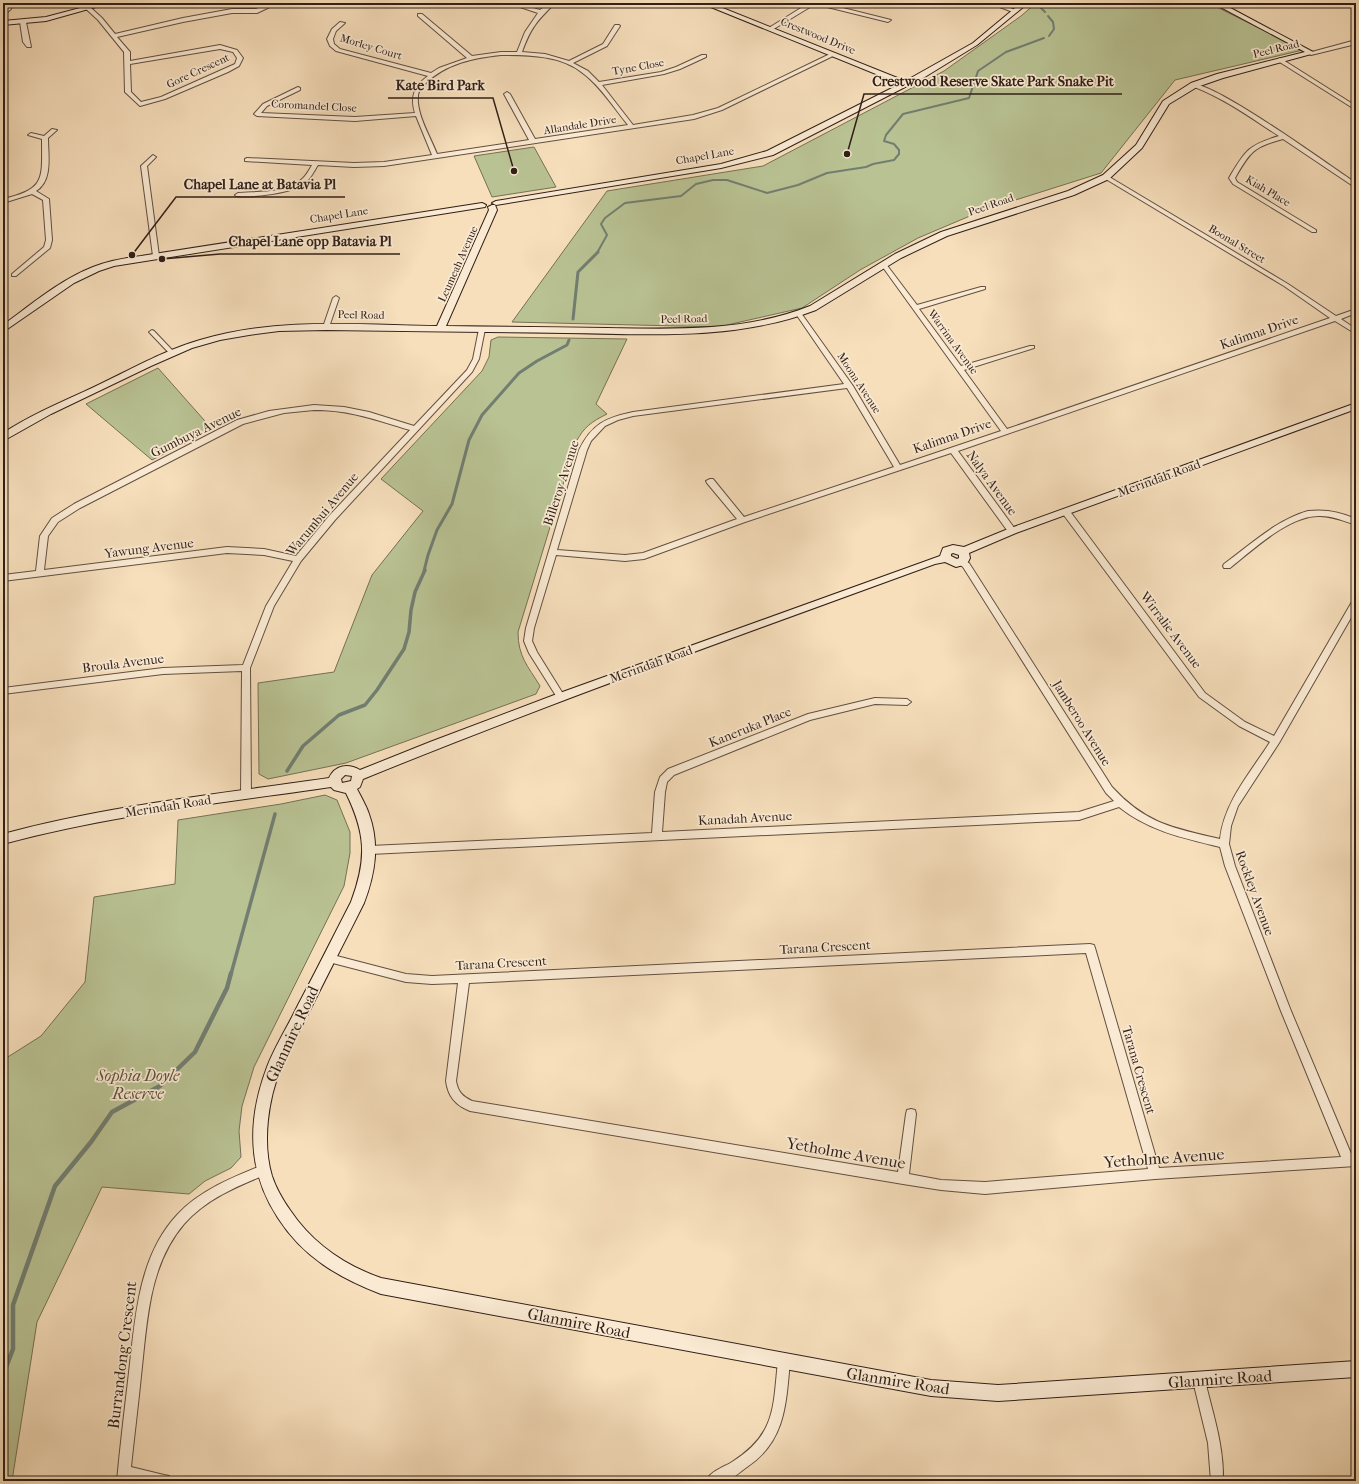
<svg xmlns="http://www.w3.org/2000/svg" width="1359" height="1484" font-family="'IM FELL French Canon',serif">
<rect width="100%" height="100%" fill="#f7dfbc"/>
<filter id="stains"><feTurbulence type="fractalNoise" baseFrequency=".005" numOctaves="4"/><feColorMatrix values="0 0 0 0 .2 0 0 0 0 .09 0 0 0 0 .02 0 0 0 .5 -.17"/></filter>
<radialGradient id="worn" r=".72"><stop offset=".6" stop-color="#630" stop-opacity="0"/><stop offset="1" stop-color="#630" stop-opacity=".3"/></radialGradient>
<g fill="#b9c293" stroke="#757055">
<polygon points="1036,3 1209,3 1303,50 1175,80 1101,173 984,210 918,238 860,270 802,308 718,327 512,322 607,191 763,166 944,71 1021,16"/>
<polygon points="534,147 556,187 492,197 474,156"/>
<path d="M498,337L627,339L596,404L607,414C591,422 584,427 576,442L518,632C518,657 528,666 540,686L536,694L346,763L268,779L259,774L258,683L334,672L372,575L423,511L381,479L482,371L489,357L491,340Z"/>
<polygon points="158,368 212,429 152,460 86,404"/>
<polygon points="325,795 337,800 350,832 350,853 344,886 254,1067 242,1106 239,1131 241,1157 231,1168 205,1181 189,1194 102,1187 37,1322 12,1481 3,1481 3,1060 41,1036 85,982 94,897 175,884 178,820 281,804"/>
</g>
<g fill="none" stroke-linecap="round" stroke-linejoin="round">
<g stroke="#727e71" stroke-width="2">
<polyline points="1044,3 1041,8 1045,12"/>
<polyline points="1048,16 1053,22 1054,29 1049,36"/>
<polyline points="597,253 607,235 601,224 605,218 625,203 681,196 696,184 713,180 727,180 767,193 798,185 827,173 866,167 873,164 894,160 899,154 899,150 894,144 884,141 886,135 903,114 969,98 978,71 1006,52 1044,38"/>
</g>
<g stroke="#727e71" stroke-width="3">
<polyline points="573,319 578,272 598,252"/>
<polyline points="424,571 428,555 437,530 452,504 469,440 482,415 519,373 537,361 567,345 569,340"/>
</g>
<g stroke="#727e71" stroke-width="3.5">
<polyline points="287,771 303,746 339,715 365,705 377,690 404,649 409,632 411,610 415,592 425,570"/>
<polyline points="231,974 275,814"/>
</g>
<polyline stroke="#727e71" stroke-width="4.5" points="3,1375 13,1349 13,1305 55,1186 91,1142 112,1112 160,1086 195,1052 227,988 231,973"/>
<defs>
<g id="street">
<polygon points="7,3 13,3 11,9 3,16 3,11 7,8"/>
<path d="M271,3H278L257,13H232L183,22L117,37L130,52V61L220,45L237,50L243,58L239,66L228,72L165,99L140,106L125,92L124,52L98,20L85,8L90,7L102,18L115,34L183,18L232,9H256ZM220,49L233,52L237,58L235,64L161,97L141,102L131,92L130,64Z"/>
<path d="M508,3H516L540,10L549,3H555C537,21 531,27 522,52L545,54L569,61L603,44L615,25H619L620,26L607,46L573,63L588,71L599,82L661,72L676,67L702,55H706V57L680,69L664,74L602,85L633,125L693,115L718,108L832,53L837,54L722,110L694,119L384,166L354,167L318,165C314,171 311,178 305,183C294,193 251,198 236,196L235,195L238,193C257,191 286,194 301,180C306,176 309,170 312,165L245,161V159L247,158L354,163L384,162L432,155L416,116L355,121L257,116L254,114L263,104L298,87L300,88V90L267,106L261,113L355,117L415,113C410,97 414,86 428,76L336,51L330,46L327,39L332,29L340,22L345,23L336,31L333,39L334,44L340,49L431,73L439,68L467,58L418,16V14H422L472,56L501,52H517L525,32L538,13ZM501,55C528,55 562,55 584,74C601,87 614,108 628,125L535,139L510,94L507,92L504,94L529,140L437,154C431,138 416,114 418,96C418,91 422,87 425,84C446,63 474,58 501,55Z"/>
<polygon points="809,3 823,3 891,20 888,22 815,4 772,30 767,29"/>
<polygon points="989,3 997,3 1018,11 1013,12"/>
<polygon points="23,20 26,22 31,47 27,47 23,42 20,22"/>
<polygon points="1356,40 1356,44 1311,55 1308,53"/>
<polygon points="1280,58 1356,106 1356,110 1278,61 1277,60"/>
<path d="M1192,84C1215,82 1330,166 1356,183V188L1283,139C1253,147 1250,152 1235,178L1237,182L1316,230V232H1312L1233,184L1229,178C1245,151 1248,145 1279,136C1251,118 1224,98 1192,86Z"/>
<path d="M52,129L57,130L48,138C48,155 53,181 36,191L49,199L52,240L50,248L16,276H12V274L44,247L46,240L43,200L32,194L3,203V199C46,189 42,179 42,139L28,135L31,133L44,136Z"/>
<polygon points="153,155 156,157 147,166 159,256 156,258 153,256 141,166"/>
<path d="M1106,175L1288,284L1336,316L1356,309V313L1341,319L1356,329V334L1335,321L958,451L1015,529L1016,531L1015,533H1009L951,453L745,522L644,559L625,561L556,555L534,628L532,641L537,652L565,697L564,699H558L529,653L524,641L526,628L579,450C592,424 605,418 633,412L844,384L796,314L799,312L801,313L853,386L900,465L1001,431L882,266V264H886L917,305L981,287H985V289L919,309L961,366L1030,346H1034V348L964,370L1007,429L1330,318L1284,286L1104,178V176ZM847,388L894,467L744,517L713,479H710L706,481L707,483L737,519L643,553L625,555L557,550L587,450L591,441L605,426L618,420L633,416Z"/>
<polygon points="336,296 339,298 329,327 328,328 324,328 323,327 333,298"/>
<path d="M482,327L485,329L479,359L472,372L335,520L301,561L274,606L250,668L251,795L249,798H243L241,795L242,671L163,674L3,694V688L163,668L243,665L266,606L293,561L264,555L227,553L3,581V575L36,571L40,536L52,518L74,504L237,420L269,411L314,405L344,407L369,412L414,426L467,370L473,359L479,329ZM314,410C351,410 376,420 410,430L329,516L296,556L264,549L227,547L44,570L48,536L58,522L80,508L243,424L284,413Z"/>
<polygon points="152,330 154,331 174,352 174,354 170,354 150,333 149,332"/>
<path d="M1066,509L1069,510L1205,693L1245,722L1274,736L1353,600L1356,599V609L1279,743L1238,806L1231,826L1229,844L1235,866L1291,1011L1352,1156H1356V1166L1155,1179L985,1194L941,1190L903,1184L470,1111C455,1105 448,1096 446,1081L458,983L432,984L406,982L325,961L324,958L325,955L329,954L406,974L432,976L1090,944L1094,945L1095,948L1159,1168L1341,1157L1281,1011L1225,866L1220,847C1183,838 1149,831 1119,807L1079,820L370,854L367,853L365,850L367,847L370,846L652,833L655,792L660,777L668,769L808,714L875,698L907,699L911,702L907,705L875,704L810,720L674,775L667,782L665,792L662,832L1079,812L1114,801L1106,793L963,567L956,562L960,559L969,563L1112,787C1146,824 1173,828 1220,839C1224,802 1251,772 1270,742L1239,726L1199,697L1063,514L1062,512ZM1086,953L1148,1169L985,1182L941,1180L909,1174L916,1114L915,1110L911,1109L907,1110L906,1114L898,1172L472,1101C462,1096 458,1092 456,1081L469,983Z"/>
<path d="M1308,511C1325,509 1341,512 1356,519V525C1344,521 1333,516 1320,516C1289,515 1253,550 1230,568H1224L1223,566L1224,564C1250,545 1276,520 1308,511Z"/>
<path d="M263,1165L267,1166L269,1170L267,1174C238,1186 206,1199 184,1224C148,1266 147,1324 141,1376C138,1407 134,1437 131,1467L164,1475L169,1476L170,1481L130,1480L129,1481H117C120,1448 124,1415 128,1381C135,1325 136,1259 177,1215C199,1191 233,1177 263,1165Z"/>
<path d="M784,1355L788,1357L790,1361C786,1403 786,1441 747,1467C741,1471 732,1480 724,1481C718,1482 711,1481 706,1481C709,1472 724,1467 732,1462C776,1434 773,1408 778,1361L780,1357Z"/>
<path d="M1199,1375L1203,1377L1205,1381C1213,1414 1224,1446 1223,1481H1211L1208,1443L1193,1381L1195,1377Z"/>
</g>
<g id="secondary">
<polygon points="99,3 110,3 46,21 3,25 3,21 46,17"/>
<polygon points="701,3 710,3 905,81 901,83 898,83"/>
<polygon points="1021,3 1028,3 977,45 915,83 909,83 909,79 973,43"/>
<path d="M1213,3H1221L1315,53L1223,78L1197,87L1169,104L1142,148L1109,179L1074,195L947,236L901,258L816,310C735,341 650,334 565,333C485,332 406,331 326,330L279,331L249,335L220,340L192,348L151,366L51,414L3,441V433C31,415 61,402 92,388C128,371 162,351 200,340C276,317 358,325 437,326L489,210L488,207L492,205H495L497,210L446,326C500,327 553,327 607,328C676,329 744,332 810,306L895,254L941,232L1068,191L1103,175L1136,145L1163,101L1191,83L1217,74L1305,52Z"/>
<polygon points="900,84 903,84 907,86 773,155 721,168 496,205 492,203 496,201 721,164 767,151"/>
<path d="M482,203L486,205L485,207L114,266L99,271L74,283L3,332V325C32,304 60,280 93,267C108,261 125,258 141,256Z"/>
<path d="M1356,403V409L1016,533L969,553L970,558L967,564L956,567L945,562L935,564C744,634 552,702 363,779L360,787L357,789C361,797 366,805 369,814C380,845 375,874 364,903C347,937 329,972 312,1006C302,1027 289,1047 281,1068C268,1099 262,1143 272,1176C276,1188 283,1200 290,1210C312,1243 344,1265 381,1278L931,1380L998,1385L1356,1361V1377L998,1401L931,1396L381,1294C339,1278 303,1257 278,1218C247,1171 247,1120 267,1067C275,1046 288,1026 298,1005C316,971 333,937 351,902C367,859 366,834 346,793L334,790L331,787C221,803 110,815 3,844V834C109,805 220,794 329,778C335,765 348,763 360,770L430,742L557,694L940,556L943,548L953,545L964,547L1008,529ZM953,553L959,555V558L957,559L951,556V554ZM345,775L352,776L351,781L342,783L341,779Z"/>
</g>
</defs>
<use href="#street" stroke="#624f40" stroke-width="2"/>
<use href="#secondary" stroke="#311f17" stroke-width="2"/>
<use href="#street" fill="#faead3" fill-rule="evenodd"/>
<use href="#secondary" fill="#faead3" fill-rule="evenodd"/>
</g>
<g text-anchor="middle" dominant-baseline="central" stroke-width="3.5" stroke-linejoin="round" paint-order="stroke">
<g font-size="11" fill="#311f17" stroke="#faead3">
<text transform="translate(818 36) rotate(22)">Crestwood Drive</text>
<text transform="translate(371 47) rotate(17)">Morley Court</text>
<text transform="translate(1276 49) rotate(-14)">Peel Road</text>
<text transform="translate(638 67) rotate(-10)">Tyne Close</text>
<text transform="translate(198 71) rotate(-25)">Gore Crescent</text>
<text transform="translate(314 106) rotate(3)">Coromandel Close</text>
<text transform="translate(580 125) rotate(-9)">Allandale Drive</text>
<text transform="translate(705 156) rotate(-10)">Chapel Lane</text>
<text transform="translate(1268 191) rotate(31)">Kiah Place</text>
<text transform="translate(991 205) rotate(-19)">Peel Road</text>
<text transform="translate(339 215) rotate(-9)">Chapel Lane</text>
<text transform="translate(1237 244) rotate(31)">Boonal Street</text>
<text transform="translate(458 264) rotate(-66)">Leumeah Avenue</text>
<text transform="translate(361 315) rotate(1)">Peel Road</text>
<text transform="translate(684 319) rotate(-1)">Peel Road</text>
<text transform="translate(953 342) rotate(54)">Warrina Avenue</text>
<text transform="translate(859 383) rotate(57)">Moona Avenue</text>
</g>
<g font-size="13" fill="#311f17" stroke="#faead3">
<text transform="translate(1259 332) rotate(-19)">Kalimna Drive</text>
<text transform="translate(196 432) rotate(-26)">Gumbuya Avenue</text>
<text transform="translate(952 436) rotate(-19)">Kalimna Drive</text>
<text transform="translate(1159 478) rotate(-20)">Merindah Road</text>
<text transform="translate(561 483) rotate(-72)">Billeroy Avenue</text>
<text transform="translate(992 483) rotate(54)">Nalya Avenue</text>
<text transform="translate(322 514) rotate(-50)">Warumbui Avenue</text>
<text transform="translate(149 548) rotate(-7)">Yawung Avenue</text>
<text transform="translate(1171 630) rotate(53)">Wirralie Avenue</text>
<text transform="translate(123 663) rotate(-7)">Broula Avenue</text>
<text transform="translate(651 664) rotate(-20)">Merindah Road</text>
<text transform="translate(1082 723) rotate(58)">Jamberoo Avenue</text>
<text transform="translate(750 727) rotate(-22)">Kaneruka Place</text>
<text transform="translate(168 806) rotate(-9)">Merindah Road</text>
<text transform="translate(745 818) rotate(-3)">Kanadah Avenue</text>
<text transform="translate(1255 893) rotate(70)">Rockley Avenue</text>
<text transform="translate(825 947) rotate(-3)">Tarana Crescent</text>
<text transform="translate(501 963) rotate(-3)">Tarana Crescent</text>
<text transform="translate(1139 1070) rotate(74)">Tarana Crescent</text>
</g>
<g font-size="16" fill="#311f17" stroke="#faead3">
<text transform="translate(292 1034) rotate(-65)">Glanmire Road</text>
<text transform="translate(846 1153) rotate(10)">Yetholme Avenue</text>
<text transform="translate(1164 1158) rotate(-4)">Yetholme Avenue</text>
<text transform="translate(579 1323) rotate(11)">Glanmire Road</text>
<text transform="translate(122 1355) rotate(-83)">Burrandong Crescent</text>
<text transform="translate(1220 1379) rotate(-4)">Glanmire Road</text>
<text transform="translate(898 1381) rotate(9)">Glanmire Road</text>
</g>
<g font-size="16" font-style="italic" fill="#5a503c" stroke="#faead3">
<text x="138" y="1075">Sophia Doyle<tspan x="138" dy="18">Reserve</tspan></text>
</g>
</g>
<path fill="none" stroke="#311f17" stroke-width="1.5" d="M847 154L864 94H1122M514 171L493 98H388M132 255L176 197H345M162 259L220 254H400"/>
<g fill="#311f17" stroke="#faead3" stroke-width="1.5">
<circle cx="847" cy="154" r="4"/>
<circle cx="514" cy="171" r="4"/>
<circle cx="132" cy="255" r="4"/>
<circle cx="162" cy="259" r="4"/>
</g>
<g font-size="14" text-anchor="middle" font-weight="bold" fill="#311f17" stroke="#faead3" stroke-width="3.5" stroke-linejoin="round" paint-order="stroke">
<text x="993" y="86">Crestwood Reserve Skate Park Snake Pit</text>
<text x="440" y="90">Kate Bird Park</text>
<text x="260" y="189">Chapel Lane at Batavia Pl</text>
<text x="310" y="246">Chapel Lane opp Batavia Pl</text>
</g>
<rect width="1359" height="1484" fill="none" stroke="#f7dfbc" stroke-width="16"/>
<rect x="4" y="4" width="1351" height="1476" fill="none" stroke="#311f17" stroke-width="2"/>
<rect x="8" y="8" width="1343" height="1468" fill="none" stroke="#311f17"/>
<rect width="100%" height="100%" filter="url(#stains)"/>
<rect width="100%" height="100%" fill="url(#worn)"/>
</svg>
